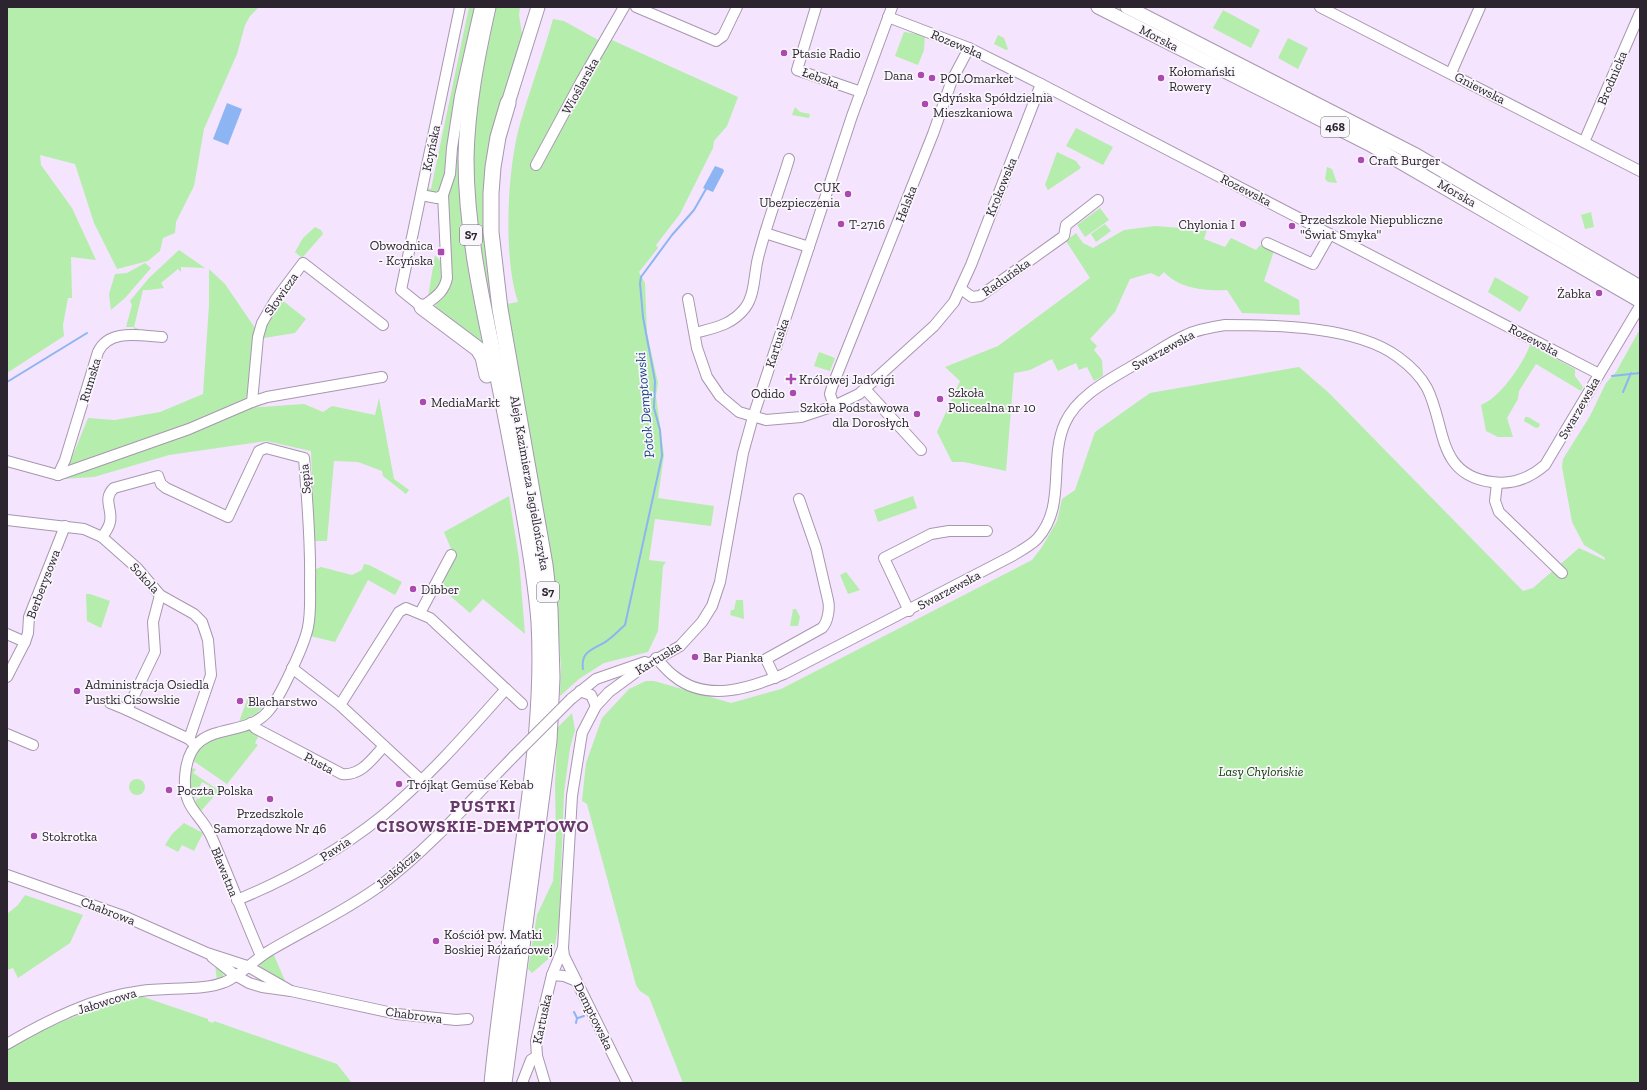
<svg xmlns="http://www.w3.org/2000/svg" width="1647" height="1090" font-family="'Zilla Slab',serif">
<rect width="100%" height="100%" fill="#f5e4fd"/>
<g fill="#b5edac">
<polygon points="7,7 259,7 250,16 245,25 237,54 204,129 194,186 176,222 175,233 163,238 160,251 148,261 117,269 94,223 75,164 40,155 41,165 72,208 96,260 71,257 72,298 68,298 63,325 64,336 7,373"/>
<polygon points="469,7 476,7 447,175 440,190 433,194 426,190 426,188 431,189"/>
<path d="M496,7H520L519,15L523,41L492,139L501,351L499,352C487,287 473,223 472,157C471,107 483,55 496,7Z"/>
<polygon points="1223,10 1260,30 1251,48 1213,28"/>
<path d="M553,19L564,21L600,41L603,36L738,97L727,126L714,141L713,148L680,214L656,245L658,248L639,272L645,283L647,333L658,383L656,396L664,455L658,498L714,506L711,526L655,519L649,560L666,562L663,566L658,631L648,652L604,663L579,679L560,696L561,667L555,584L506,304L518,302C503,258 507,170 520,124C530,89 543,55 553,19Z"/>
<polygon points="904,32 925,35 924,50 918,65 895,56"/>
<polygon points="998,35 1004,38 1008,49 1006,50 994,44"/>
<polygon points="1288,38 1308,48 1298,69 1278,58"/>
<polygon points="795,107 800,112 810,114 809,118 792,115"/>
<polygon points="464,112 487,352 435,310 436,302 441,297 446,206 455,146"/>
<polygon points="1076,128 1113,147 1103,165 1066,146"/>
<polygon points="1057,152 1076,161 1081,168 1048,190 1045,185"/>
<polygon points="1327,167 1332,169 1337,183 1328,182 1325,179"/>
<polygon points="1100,208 1109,220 1085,237 1077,225"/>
<polygon points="1591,212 1594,227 1585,229 1581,215"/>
<polygon points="1105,224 1111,231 1096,242 1091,234"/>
<path d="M1155,226L1207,230L1204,239L1225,247L1231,238L1256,250L1260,245L1274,251L1264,281L1299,300L1300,315L1242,313L1227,290C1205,291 1180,289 1164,272L1159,277L1151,273L1130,279L1115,312L1090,339L1097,346L1094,350L1102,360L1103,376L1094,381L1087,367L1079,370L1076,363L1058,371L1052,359L1030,370L1014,373L1006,471L964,462H952L937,432L960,381L945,367L998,346L1090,278L1066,241L1076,233L1083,243L1093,248L1124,230Z"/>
<polygon points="315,227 321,230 323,234 302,258 295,252 303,238"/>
<polygon points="179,250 205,268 181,267 181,272 178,269 161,283 164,288 149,290 143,290 134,327 139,329 134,333 134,327 126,327 132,305 130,301 149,278"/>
<polygon points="435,255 445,267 439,291 428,297"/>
<polygon points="145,263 151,268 125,298 111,310 109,294 115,274 127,273"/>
<polygon points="209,269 225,284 257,331 250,393 241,403 219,414 72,466 69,465 88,418 115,420 160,412 203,394 209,305"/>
<polygon points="1495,277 1529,297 1520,312 1488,292"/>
<polygon points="282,300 306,319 295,333 264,338 265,326"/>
<polygon points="1640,329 1640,1083 683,1083 649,997 640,991 636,985 587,804 582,801 586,763 602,718 629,689 646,681 654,681 731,703 781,689 1032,560 1042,547 1057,521 1062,499 1075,490 1095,432 1150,393 1299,367 1329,393 1523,591 1533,588 1579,548 1605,560 1604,557 1584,545 1572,522 1562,467 1563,459 1590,416 1606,383 1616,372"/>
<path d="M1530,345L1575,369V376L1583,387L1581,391L1536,364L1519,391L1518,399L1507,418L1513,437H1498L1486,431L1481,405C1500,398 1523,364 1530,345Z"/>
<polygon points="819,352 835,358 830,371 814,366"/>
<polygon points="379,398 394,479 409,490 406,494 383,476 382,471 358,462 334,461 327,541 314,541 311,451 266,441 169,455 94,477 62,479 65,476 248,408 304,404 323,412 332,406 375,415"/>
<polygon points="1525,417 1528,417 1540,424 1539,427 1536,428 1524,421"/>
<polygon points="509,496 519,559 525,634 483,599 470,613 441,588 454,556 444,532"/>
<polygon points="913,496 917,508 878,522 874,510"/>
<polygon points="364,564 369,565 402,582 395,595 368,580 335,642 310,636 314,613 316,569 321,567 352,575 362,570"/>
<polygon points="846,572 860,590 848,594 840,575"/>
<polygon points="86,594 90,594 110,601 101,628 87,621"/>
<polygon points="736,600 743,600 744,619 730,615 731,610 734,610"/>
<polygon points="793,609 796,609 800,617 798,626 790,626"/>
<polygon points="249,694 269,702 254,715 239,722"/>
<polygon points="572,713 575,730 570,748 564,793 559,923 553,955 532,973 528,969 537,915 553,881 556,837 555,784 558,727"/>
<polygon points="245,729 260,733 255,743 258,745 227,784 192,760 197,754 195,753 207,741"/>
<polygon points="191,768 196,769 193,773 217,789 220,785 223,786 201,811 199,811 194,804 197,798 199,799 210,786 202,782 197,791 198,792 193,802 190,791"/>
<circle cx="137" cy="787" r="8"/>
<polygon points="184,823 203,833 194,851 182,845 178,852 165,845 172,834"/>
<polygon points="25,895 83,915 70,943 18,978 13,968 7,970 7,914 18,905"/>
<polygon points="273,953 286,983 260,969 260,963"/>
<path d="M215,964C221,969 226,972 222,979L217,981Z"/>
<path d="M138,995L208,1019V1021L213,1023L214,1021L337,1064L352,1083H7V1048C49,1025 92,1009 138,995Z"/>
</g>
<g fill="#8db4f3">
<polygon points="227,103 242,109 228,145 213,139"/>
<polygon points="715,166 723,169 724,171 713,192 703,188"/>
</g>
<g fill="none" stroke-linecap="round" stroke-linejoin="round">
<g stroke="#8db4f3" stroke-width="2">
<polyline points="1612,376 1640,373"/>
<polyline points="7,382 87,333"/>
<polyline points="1623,392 1631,373"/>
<path d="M583,669C580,649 597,649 608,640C614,636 619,630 625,625L662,456L660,430L654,408L655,381L643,317L640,283L641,277L672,235L694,210L706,189"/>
<polyline points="574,1012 577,1018 576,1023"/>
<polyline points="578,1018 584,1016"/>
</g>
<defs>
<g id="minor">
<path d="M460,7L401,290L422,307C434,298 444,293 447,278L443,195L450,174L452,148L460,96L480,7"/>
<polyline points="636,7 716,41 723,36 737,7"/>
<polyline points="816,7 797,70 861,92"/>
<polyline points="1320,7 1640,171"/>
<polyline points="888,17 969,48 1041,84 1599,374"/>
<polyline points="1451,73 1480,7"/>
<polyline points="1584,142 1640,13"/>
<polyline points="536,165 582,80 624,7"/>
<polyline points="421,195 437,198 443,195"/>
<polyline points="765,233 809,247"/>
<polyline points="1267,243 1313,264 1330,234"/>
<polyline points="961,289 972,297 980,296 1064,236 1066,225 1098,200"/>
<polyline points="688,299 697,348 707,377 720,396 739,412 766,420 801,417 834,406 859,394 934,326 954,302 971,265 1041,84"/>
<path d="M695,333C714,328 732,325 745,308C755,295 754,274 758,258C766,225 779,192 789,159"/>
<polyline points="865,389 921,450"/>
<polyline points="252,402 258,337 262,323 276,299 303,263 383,325"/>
<polyline points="834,406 830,394 832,387 933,134 952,80 969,48"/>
<polyline points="7,461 58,475"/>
<polyline points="58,475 189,429 252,402 267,397 382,377"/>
<path d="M58,475L65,460L98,352C109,328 141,336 162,337"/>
<polyline points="1497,483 1495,501 1499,512 1562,573"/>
<polyline points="7,520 84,529 102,537 137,568 160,595 194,614 202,622 208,640 211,675 189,739"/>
<path d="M102,537C105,533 109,527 110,522C113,509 102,499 114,488L158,476L161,484L166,488L228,517L259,451L266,448L304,458C307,499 311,540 310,582C310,597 311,613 308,627C305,644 281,695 270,709C245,743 189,714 185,777C183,810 201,813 212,838C229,877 244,917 261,956"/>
<polyline points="160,595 153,622 155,652 127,710 189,739 193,743"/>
<polyline points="909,611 884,558 931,534 949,531 987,531"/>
<polyline points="420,613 451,555"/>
<polyline points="7,634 25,642"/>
<path d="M656,658C662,664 667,671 674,676C707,703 750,688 784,674L1012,556C1020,551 1030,546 1037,539C1067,506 1048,461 1065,423C1078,394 1113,378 1139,362C1155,353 1170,342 1186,335C1198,329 1212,327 1225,325C1275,325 1357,326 1398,357C1409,365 1420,375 1427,388C1446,425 1436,475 1492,482C1512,485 1530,478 1545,465L1640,306"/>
<polyline points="292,668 340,705 421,780"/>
<polyline points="7,677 25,642 28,633 29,617 65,526"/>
<path d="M775,678L766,659L822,628C828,622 830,608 828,600L816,548L799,499"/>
<polyline points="580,691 591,695 596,706"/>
<polyline points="571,699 596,679 645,662"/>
<polyline points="110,703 127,710"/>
<polyline points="340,705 399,612 406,608 430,618 522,704"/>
<path d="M251,723L255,728L342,774C361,776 372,759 384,746"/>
<polyline points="7,734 33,745"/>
<polyline points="7,875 126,917 207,953 247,966 291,991"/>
<path d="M237,900C288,879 337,852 381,817C427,779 467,733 506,689"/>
<polyline points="563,948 564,956 627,1083"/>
<polyline points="212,957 235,975 249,983 262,987 291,991 397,1014 456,1020 468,1019"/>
<polyline points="552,975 564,976 576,981"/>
<path d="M7,1044C48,1020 94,997 141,991C165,987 204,991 225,982C240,976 255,959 269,951C306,929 346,911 381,885C431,847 472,799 515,755"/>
<polyline points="522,1083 531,1060 537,1056"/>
<polyline points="545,1083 537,1056 536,1041 552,975 563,948 572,796 582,733 596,706 609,692 643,667 680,646 702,622 712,606 720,582 743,453 753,417 852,116 892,7"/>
</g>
<g id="major">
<polyline points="1098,7 1369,144 1640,301"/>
<polyline points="1127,7 1416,155 1640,287"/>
<polyline points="508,103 538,7"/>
</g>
<g id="highway">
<path d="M488,7C477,56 467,107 466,158C466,226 480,292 494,358C504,406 513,454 522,503C529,542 536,582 539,622C543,695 534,767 524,839C513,920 500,1002 492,1083"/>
<polyline points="422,307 478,349 483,357 487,375"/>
<polyline points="504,1083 549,741 552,678 550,609 545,565 500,309 491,232 491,193 493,167 498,137 508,103"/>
</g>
</defs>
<use href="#minor" stroke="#a797af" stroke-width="12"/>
<use href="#major" stroke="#a797af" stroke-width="15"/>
<use href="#highway" stroke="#a797af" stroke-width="17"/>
<use href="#minor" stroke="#fff" stroke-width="10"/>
<use href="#major" stroke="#fff" stroke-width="13"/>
<use href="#highway" stroke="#fff" stroke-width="15"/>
<defs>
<polyline id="minor-bridge" points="515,755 571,699"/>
</defs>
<use href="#minor-bridge" stroke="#a797af" stroke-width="12" stroke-linecap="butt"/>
<use href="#minor-bridge" stroke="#fff" stroke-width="10"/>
</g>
<g fill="#ab49b0" stroke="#faf7fc" stroke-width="1.5">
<circle cx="784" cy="53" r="4"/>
<circle cx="921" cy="75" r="4"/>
<circle cx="932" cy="78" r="4"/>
<circle cx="1161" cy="78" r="4"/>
<circle cx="925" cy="104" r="4"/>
<circle cx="1361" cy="160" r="4"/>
<circle cx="848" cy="194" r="4"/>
<circle cx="841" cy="224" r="4"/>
<circle cx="1243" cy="224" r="4"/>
<circle cx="1292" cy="226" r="4"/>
<rect x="437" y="248" width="8" height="8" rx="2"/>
<circle cx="1599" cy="293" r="4"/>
<path d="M789 373h4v4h4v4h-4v4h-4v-4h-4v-4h4z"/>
<circle cx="793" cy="393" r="4"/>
<circle cx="940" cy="399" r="4"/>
<circle cx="423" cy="402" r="4"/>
<circle cx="917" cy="414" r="4"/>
<circle cx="413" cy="589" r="4"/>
<circle cx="695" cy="657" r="4"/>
<circle cx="77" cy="691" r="4"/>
<circle cx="240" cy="701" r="4"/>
<circle cx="399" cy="784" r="4"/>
<circle cx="169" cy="790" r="4"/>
<circle cx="270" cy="799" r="4"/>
<circle cx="34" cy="836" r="4"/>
<circle cx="436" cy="941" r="4"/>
</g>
<g text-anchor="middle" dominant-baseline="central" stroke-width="3.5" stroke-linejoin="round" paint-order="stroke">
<g fill="#faf7fc" stroke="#6a646c" stroke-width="1">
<rect x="1321" y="117" width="28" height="20" rx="3"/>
<rect x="460" y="225" width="22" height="20" rx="3"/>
<rect x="537" y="582" width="22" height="20" rx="3"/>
</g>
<g font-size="12" font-weight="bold" fill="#2c252f">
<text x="1335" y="127">468</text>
<text x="471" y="235">S7</text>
<text x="548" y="592">S7</text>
</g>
<g font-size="13" fill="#2c252f" stroke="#faf7fc">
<text transform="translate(1159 38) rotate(27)">Morska</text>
<text transform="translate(957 44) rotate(23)">Rozewska</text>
<text transform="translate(821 78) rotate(20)">Łebska</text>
<text transform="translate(1612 78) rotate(-67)">Brodnicka</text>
<text transform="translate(580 86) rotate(-61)">Wioślarska</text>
<text transform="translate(1480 88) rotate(27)">Gniewska</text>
<text transform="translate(431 148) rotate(-78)">Kcyńska</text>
<text transform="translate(1001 187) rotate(-68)">Krokowska</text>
<text transform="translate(1246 190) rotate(27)">Rozewska</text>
<text transform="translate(1457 193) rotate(30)">Morska</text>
<text transform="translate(906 204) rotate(-69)">Helska</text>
<text transform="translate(1006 277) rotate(-35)">Raduńska</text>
<text transform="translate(281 294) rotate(-55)">Słowicza</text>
<text transform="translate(1534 340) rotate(28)">Rozewska</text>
<text transform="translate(777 343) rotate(-72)">Kartuska</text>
<text transform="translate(1163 350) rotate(-29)">Swarzewska</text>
<text transform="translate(90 380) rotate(-73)">Rumska</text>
<text transform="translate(1579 408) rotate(-60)">Swarzewska</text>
<text transform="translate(305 479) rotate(-95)">Sępia</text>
<text transform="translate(530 483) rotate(80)">Aleja Kazimierza Jagiellończyka</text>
<text transform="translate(145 578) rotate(47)">Sokola</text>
<text transform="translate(43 584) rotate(-69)">Berberysowa</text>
<text transform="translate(949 590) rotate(-28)">Swarzewska</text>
<text transform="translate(658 658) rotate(-32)">Kartuska</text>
<text transform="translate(319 763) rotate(28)">Pusta</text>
<text transform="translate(335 849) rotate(-33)">Pawia</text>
<text transform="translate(398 869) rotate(-40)">Jaskółcza</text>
<text transform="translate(225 872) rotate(68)">Bławatna</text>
<text transform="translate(108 911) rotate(21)">Chabrowa</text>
<text transform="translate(107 1001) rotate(-17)">Jałowcowa</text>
<text transform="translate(414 1015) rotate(8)">Chabrowa</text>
<text transform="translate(594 1016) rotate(64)">Demptowska</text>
<text transform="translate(542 1019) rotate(-78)">Kartuska</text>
</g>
<g font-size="13" fill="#2c252f" stroke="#faf7fc" text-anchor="start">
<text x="792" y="53">Ptasie Radio</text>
<text x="1169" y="71">Kołomański<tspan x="1169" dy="15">Rowery</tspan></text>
<text x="913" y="75" text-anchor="end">Dana</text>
<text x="940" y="78">POLOmarket</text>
<text x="933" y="97">Gdyńska Spółdzielnia<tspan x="933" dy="15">Mieszkaniowa</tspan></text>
<text x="1369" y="160">Craft Burger</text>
<text x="840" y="187" text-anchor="end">CUK<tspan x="840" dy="15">Ubezpieczenia</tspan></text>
<text x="1300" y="219">Przedszkole Niepubliczne<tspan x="1300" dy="15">"Świat Smyka"</tspan></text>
<text x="849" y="224">T-2716</text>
<text x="1235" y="224" text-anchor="end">Chylonia I</text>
<text x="433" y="245" text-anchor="end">Obwodnica<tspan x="433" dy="15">- Kcyńska</tspan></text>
<text x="1591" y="293" text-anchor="end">Żabka</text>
<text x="799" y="379">Królowej Jadwigi</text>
<text x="948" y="392">Szkoła<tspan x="948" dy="15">Policealna nr 10</tspan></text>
<text x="785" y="393" text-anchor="end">Odido</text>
<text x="431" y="402">MediaMarkt</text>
<text x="909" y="407" text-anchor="end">Szkoła Podstawowa<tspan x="909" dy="15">dla Dorosłych</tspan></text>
<text x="421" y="589">Dibber</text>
<text x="703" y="657">Bar Pianka</text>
<text x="85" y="684">Administracja Osiedla<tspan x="85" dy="15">Pustki Cisowskie</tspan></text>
<text x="248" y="701">Blacharstwo</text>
<text x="407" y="784">Trójkąt Gemüse Kebab</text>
<text x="177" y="790">Poczta Polska</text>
<text x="270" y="813" text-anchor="middle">Przedszkole<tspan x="270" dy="15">Samorządowe Nr 46</tspan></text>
<text x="42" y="836">Stokrotka</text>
<text x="444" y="934">Kościół pw. Matki<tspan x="444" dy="15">Boskiej Różańcowej</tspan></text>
</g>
<g font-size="13" font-style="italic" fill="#13400c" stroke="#faf7fc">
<text x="1261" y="771">Lasy Chylońskie</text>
</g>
<g font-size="14" font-style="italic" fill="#144084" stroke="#faf7fc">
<text transform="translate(645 405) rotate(-95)">Potok Demptowski</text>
</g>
<g font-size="17" font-weight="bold" letter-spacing="1" fill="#69396b" stroke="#faf7fc">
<text x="483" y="806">PUSTKI<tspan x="483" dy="20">CISOWSKIE-DEMPTOWO</tspan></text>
</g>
</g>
<rect width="1647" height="1090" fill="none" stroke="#2c252f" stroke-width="16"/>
</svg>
